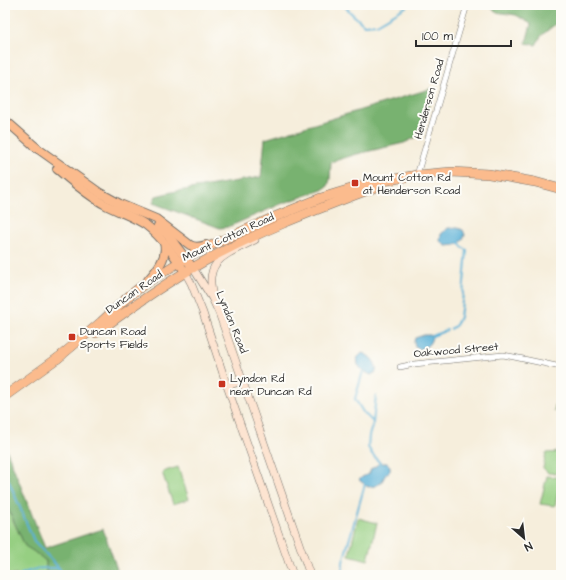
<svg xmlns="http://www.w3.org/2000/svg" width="566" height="580" font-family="'Architects Daughter',sans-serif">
<rect width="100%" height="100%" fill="#fdfcf7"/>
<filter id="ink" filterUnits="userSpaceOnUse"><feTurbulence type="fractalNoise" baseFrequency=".025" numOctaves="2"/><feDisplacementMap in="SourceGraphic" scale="8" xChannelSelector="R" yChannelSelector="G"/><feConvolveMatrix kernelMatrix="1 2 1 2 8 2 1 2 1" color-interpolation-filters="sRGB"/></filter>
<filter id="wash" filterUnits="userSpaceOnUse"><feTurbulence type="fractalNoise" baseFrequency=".012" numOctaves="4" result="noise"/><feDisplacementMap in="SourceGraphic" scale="16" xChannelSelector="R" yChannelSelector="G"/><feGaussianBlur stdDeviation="0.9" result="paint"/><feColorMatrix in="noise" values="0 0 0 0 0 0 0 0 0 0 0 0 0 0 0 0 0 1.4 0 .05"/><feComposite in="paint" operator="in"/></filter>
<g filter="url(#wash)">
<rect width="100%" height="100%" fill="#f6eedc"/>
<g fill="#96cf82" stroke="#607d56">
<polygon points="560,380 561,380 561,412 554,411"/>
<polygon points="561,452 561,474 548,473 543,468 546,453"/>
<polygon points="178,467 189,499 173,504 162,472"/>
<polygon points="547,476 561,478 555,506 540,504"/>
<polygon points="5,503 25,546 33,551 46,561 46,575 5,575"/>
<polygon points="358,518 377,523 368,560 349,555"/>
</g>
<g fill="#78b270" stroke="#526e4e">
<polygon points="490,5 561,5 561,23 558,22 542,35 536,45 526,43 531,24 516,15 495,12"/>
<polygon points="433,88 423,129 417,137 404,143 357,154 331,162 330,179 328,186 322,190 281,204 228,227 220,228 153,203 156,196 172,192 261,177 265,139"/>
<polygon points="5,446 45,548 103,529 119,575 46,575 46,561 33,551 25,546 5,502"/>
</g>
<g fill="#5bb1d7" stroke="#436e81">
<path d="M448,228H458L463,230L465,235C460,246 457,245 446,246L440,241L441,234Z"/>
<path d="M424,335H430L432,336C431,344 427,347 420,349L415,347L414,342L415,338Z"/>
<path d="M362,353C370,355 378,364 376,372L371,375L363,371L358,365L357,358Z"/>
<polygon points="380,463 387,463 390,466 390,471 386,474 381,483 375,486 368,487 359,480 362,477 369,474 371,469"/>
</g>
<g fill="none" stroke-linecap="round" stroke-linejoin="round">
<g stroke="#5bb1d7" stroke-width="2">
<polyline points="344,5 349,11 364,25 377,24 409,5"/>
<polyline points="451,329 456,325 460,317 463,294 467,250 462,247 460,243"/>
<polyline points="430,337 447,330"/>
<polyline points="363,371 355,399 363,412 373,422"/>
<polyline points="376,395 373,423 369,436 368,447 372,454 380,463 379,465"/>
<polyline points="5,472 34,541 59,568 63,575"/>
<path d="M20,575C36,567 42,568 59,568"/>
<polyline points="343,575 343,562 365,484"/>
</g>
</g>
</g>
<g filter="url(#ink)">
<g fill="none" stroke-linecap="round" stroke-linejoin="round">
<defs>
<g id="street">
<polyline points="417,175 467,5"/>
<polyline points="400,367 414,364 503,355 514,357 561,367"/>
</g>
<g id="secondary">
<polyline points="193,268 212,298 219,313 310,575"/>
<polyline points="185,272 191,283 203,313 227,386 293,575"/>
<path d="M213,296C203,259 228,254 255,240"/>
<polyline points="227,386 242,381"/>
</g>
<g id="primary">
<polyline points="5,120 38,149"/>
<path d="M34,146L100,193L120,204L156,219L190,245C195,248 200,247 206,245"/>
<path d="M57,169C72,181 87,195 104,204C118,212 133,216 146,225C162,237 174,255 185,272"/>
<polyline points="158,226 167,234 193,268"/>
<path d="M148,280C157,270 168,257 164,243"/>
</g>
<g id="highway">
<path d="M96,333C131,308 165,283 203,262C258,231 318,209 376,187"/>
<polyline points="57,359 101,322 129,296 143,285 173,266 191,255 225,239 272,218 321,198 367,184 417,175 451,172 489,174 535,182 561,189"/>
<polyline points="5,396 62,355"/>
</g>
</defs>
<use href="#street" stroke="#726f69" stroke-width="6"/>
<use href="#secondary" stroke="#726f69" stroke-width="8"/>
<use href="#primary" stroke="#726f69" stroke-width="10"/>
<use href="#highway" stroke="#726f69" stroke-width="10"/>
<use href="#street" stroke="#fff" stroke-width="5"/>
<use href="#secondary" stroke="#fde4d1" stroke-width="7"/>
<use href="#primary" stroke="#fbbb8d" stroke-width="8"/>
<use href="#highway" stroke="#fbbb8d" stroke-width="9"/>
</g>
</g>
<g fill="#c8321e" stroke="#fdfcf7" stroke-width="1.5">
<rect x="351" y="179" width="8" height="8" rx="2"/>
<rect x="68" y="333" width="8" height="8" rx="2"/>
<rect x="218" y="380" width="8" height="8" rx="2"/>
</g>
<g text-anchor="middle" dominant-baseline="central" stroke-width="4" stroke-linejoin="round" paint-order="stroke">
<g font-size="11" fill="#2b2b2b" stroke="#fdfcf7">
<text transform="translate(429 99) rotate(-74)">Henderson Road</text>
<text transform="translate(228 237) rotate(-25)">Mount Cotton Road</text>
<text transform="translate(134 292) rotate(-35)">Duncan Road</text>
<text transform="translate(232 322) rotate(68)">Lyndon Road</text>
<text transform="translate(456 350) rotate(-5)">Oakwood Street</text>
</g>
<g font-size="11" fill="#2b2b2b" stroke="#fdfcf7" text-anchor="start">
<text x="363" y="177">Mount Cotton Rd<tspan x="363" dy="13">at Henderson Road</tspan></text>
<text x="80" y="331">Duncan Road<tspan x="80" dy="13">Sports Fields</tspan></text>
<text x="230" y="378">Lyndon Rd<tspan x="230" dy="13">near Duncan Rd</tspan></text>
</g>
</g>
<rect width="566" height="580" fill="none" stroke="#fdfcf7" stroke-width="20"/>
<g transform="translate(524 538) rotate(152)" stroke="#fdfcf7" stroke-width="3" paint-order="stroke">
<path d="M0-3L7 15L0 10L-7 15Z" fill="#2b2b2b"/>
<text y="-6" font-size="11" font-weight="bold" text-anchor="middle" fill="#2b2b2b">N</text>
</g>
<path d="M416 40v6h95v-6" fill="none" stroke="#2b2b2b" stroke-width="2"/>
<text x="422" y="40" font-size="12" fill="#2b2b2b" stroke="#fdfcf7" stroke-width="3" paint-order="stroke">100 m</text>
</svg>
